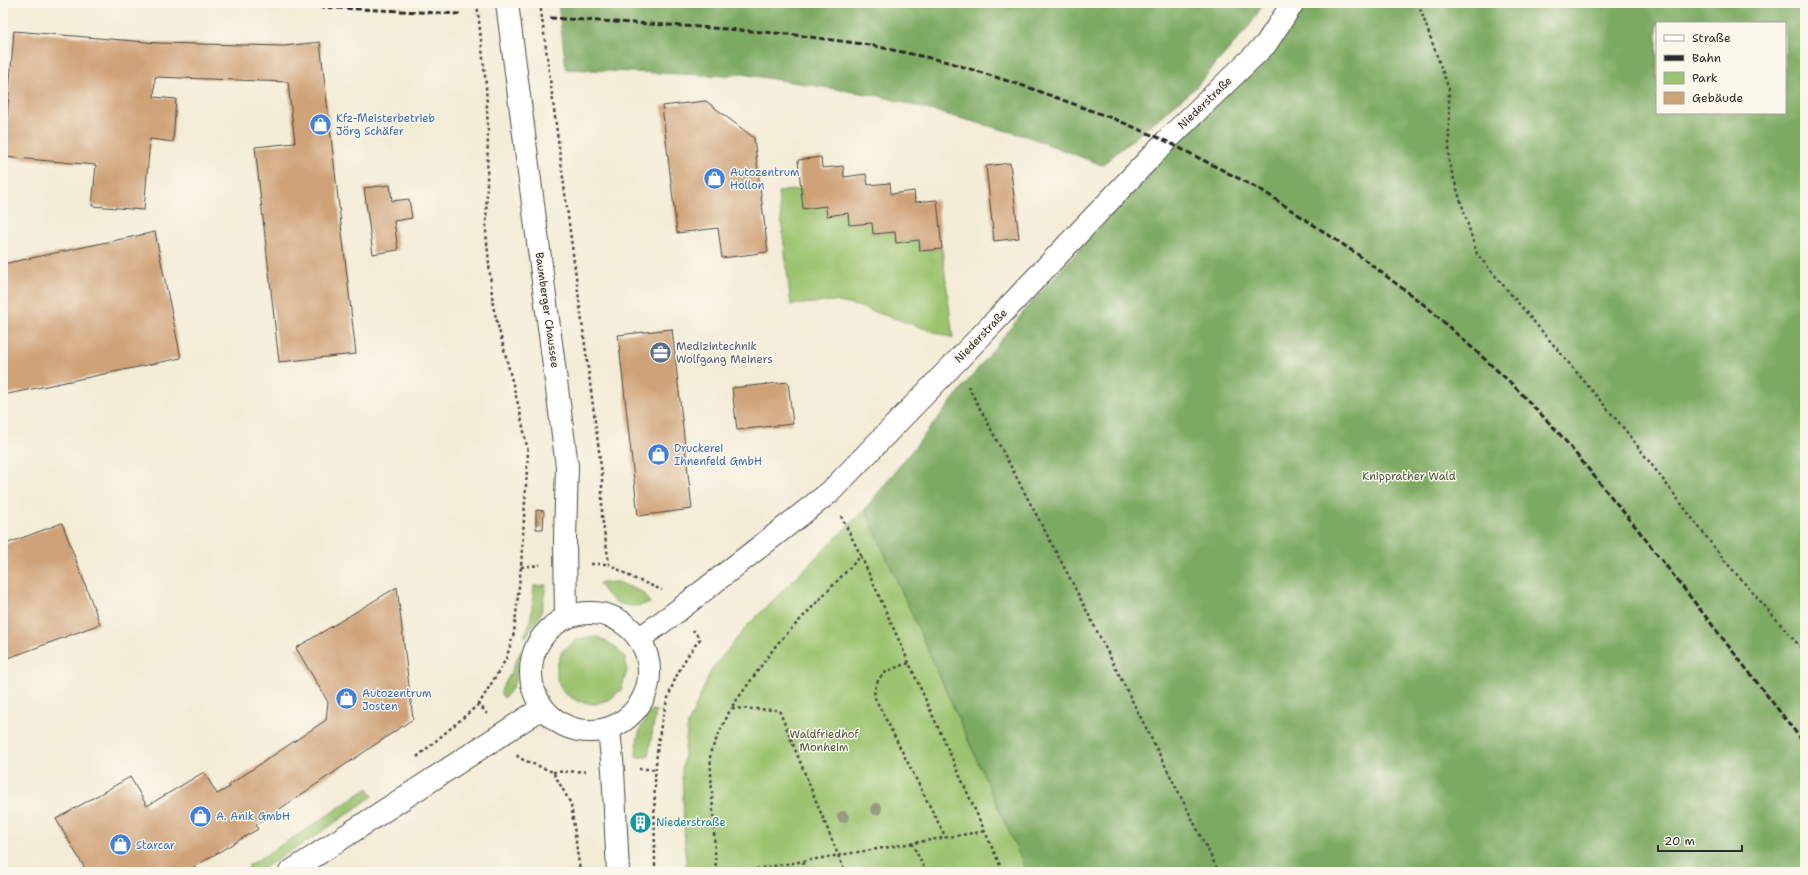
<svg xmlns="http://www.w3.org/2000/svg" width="1808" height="875" font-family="'Shantell Sans',sans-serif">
<rect width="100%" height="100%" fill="#fbf7ec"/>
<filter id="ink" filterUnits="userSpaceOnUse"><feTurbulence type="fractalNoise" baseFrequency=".025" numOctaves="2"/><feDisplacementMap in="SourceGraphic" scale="8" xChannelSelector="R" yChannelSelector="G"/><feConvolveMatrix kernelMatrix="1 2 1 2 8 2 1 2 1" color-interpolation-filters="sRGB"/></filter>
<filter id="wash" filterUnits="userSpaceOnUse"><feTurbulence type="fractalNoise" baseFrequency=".012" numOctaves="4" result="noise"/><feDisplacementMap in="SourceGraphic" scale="16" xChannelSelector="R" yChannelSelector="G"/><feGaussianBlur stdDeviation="0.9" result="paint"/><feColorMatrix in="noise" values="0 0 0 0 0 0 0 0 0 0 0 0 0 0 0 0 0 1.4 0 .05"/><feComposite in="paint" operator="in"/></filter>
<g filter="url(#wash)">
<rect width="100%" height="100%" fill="#f3ecd6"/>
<g fill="#9cc470" stroke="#64784e">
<polygon points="801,189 803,208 826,206 827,216 848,213 872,223 873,234 895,232 896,243 919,240 920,251 942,249 953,338 857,306 834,301 791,305 778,192"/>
<polygon points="865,509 1027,872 687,872 685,850 682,771 688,724 712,669 748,625"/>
<path d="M618,582L642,592L650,603C627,610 611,605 599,583Z"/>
<path d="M546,585L541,614L526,637L524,635C533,623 532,601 534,586Z"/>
<polygon points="598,637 614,646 625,658 627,671 621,690 608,700 594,704 577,701 564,693 557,680 557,666 562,651 578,639"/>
<path d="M521,651C517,668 518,686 504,698L501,694C501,686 506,683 509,676C514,667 516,659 521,651Z"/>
<path d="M651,710L656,711L648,757H636C637,734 639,729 651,710Z"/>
<polygon points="368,788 373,796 314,837 257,872 251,872 248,866 310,827"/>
</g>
<g fill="#7daa62" stroke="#546a46" fill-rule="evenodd">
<polygon points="558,3 1264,3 1250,25 1195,88 1102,165 1029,137 879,96 742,74 725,76 566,69"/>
<path d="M1282,3H1805V872H1027L865,509L1029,305L1139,183L1257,43ZM1657,23H1785V113H1657Z"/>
</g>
<g id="blocks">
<g fill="#cfa277">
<polygon points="14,31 158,43 284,46 320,42 356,354 279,362 255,147 295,143 288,82 155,77 154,97 176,99 173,142 150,139 144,210 92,206 96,165 4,157"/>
<polygon points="706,101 754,138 768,252 722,258 718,228 677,233 662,106"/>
<polygon points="821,157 822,168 843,166 844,177 866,174 868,185 890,183 891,194 914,191 915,202 937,200 942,249 920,251 919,240 896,243 895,232 873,234 872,223 849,225 848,213 827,216 826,206 803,209 798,160"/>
<polygon points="1010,163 1019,238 994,241 986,166"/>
<polygon points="390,185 392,201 409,199 412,218 394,221 398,250 373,254 364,188"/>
<polygon points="155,232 181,358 3,395 3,264"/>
<polygon points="672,329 692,509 638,516 618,335"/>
<polygon points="788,382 793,424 737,430 732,388"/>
<polygon points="536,510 544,511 543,529 536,529"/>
<polygon points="62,523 100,624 3,660 3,545"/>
<polygon points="397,587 413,719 256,825 258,829 185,872 87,872 56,819 130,777 147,806 204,772 217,794 230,787 229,785 326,720 328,702 296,648"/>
<polygon points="637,812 644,813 643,832 636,832"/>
</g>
</g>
</g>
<g filter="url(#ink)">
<use href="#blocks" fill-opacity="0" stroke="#494845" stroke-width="1"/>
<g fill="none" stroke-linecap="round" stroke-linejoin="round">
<defs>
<g id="minor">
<polyline points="507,3 567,466 565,539 566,618"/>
<circle cx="590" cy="672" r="59"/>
<polyline points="639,639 680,609 830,492 978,339 1166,141 1266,44 1293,3"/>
<polyline points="609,729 613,770 618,872"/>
<polyline points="290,872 542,708"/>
</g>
</defs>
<use href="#minor" stroke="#494845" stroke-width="24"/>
<g stroke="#494845" stroke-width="2.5" stroke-dasharray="3 3" stroke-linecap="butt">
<polyline points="477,3 486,85 488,132 486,232 493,306 520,412 528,452 521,567 514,633 506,659 479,704 487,714"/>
<polyline points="540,3 602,474 602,516 609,564 633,578 662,590"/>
<polyline points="1418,3 1449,89 1449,163 1477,254 1626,431 1724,560 1805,652"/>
<polyline points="1418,4 1423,3"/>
<polyline points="968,386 1072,582 1219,872"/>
<polyline points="841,516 861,556 777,644 731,708 779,710 845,872"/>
<polyline points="861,556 1003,872"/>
<polyline points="591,564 609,564"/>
<polyline points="521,567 540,565"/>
<path d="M909,663C889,670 876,672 874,696L946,838"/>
<polyline points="517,755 519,758 553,772 571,804 580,872"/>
<polyline points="417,757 479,704"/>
<polyline points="639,769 655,769"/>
<polyline points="553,772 588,771"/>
<polyline points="912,843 926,872"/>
<polyline points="803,862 808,872"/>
<path d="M655,872C655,804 648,723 684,662C688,654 694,647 700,639L693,630"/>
<polyline points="716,872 710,753 731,708"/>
<polyline points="738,872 985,831"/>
</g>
<use href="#minor" stroke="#fff" stroke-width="22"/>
<g stroke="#2b2b2b" stroke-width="3" stroke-dasharray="6 3" stroke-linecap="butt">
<polyline points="238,3 460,14"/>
<polyline points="550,18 700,27 788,34 870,45 948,62 1030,88 1117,120 1166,141 1263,191 1357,254 1427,307 1510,382 1558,432 1635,526 1805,744"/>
</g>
</g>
<g fill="#989b84">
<circle cx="876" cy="809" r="6"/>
<circle cx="843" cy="817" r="6"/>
</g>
</g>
<defs>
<symbol id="shop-disc" viewBox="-11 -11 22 22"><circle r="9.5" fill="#3f7fe0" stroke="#fbf7ec"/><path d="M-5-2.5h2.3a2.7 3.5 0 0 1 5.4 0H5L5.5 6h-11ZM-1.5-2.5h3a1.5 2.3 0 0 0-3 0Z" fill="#fff"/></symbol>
<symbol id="office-disc" viewBox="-11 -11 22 22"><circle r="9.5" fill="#5c6f8a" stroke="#fbf7ec"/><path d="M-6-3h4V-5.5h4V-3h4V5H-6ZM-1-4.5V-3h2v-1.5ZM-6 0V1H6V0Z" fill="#fff"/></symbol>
<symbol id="building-disc" viewBox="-11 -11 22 22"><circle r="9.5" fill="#0f9aa8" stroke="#fbf7ec"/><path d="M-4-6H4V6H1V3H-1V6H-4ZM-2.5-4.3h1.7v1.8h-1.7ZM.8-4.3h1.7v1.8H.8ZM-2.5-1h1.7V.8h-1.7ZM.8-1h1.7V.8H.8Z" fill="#fff"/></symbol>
</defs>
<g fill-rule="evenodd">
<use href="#shop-disc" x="308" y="112" width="25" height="25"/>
<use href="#shop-disc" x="702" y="166" width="25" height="25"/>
<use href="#office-disc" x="648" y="340" width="25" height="25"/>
<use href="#shop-disc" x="646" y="442" width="25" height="25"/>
<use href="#shop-disc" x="334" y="686" width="25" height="25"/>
<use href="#shop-disc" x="188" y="804" width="25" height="25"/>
<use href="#building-disc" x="628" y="810" width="25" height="25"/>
<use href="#shop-disc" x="108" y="832" width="25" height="25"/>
</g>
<g text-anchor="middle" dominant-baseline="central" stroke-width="3" stroke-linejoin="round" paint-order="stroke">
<g font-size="11" fill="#2b2b2b" stroke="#fbf7ec">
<text transform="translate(1205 103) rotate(-44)">Niederstraße</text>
<text transform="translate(547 310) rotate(82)">Baumberger Chaussee</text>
<text transform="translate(981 336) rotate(-46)">Niederstraße</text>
</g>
<g font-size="11" fill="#366cbe" stroke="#fbf7ec" text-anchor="start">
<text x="336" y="118">Kfz-Meisterbetrieb<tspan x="336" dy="13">Jörg Schäfer</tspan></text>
<text x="730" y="172">Autozentrum<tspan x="730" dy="13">Hollon</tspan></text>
<text x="674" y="448">Druckerei<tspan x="674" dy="13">Ihnenfeld GmbH</tspan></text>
<text x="362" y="693">Autozentrum<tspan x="362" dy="13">Josten</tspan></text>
<text x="216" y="816">A. Anik GmbH</text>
<text x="136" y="845">Starcar</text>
</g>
<g font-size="11" fill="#4e5e75" stroke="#fbf7ec" text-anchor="start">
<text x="676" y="346">Medizintechnik<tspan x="676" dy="13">Wolfgang Meiners</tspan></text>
</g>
<g font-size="11" fill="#4d5940" stroke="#fbf7ec">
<text x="1409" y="476">Knipprather Wald</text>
<text x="824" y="734">Waldfriedhof<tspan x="824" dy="13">Monheim</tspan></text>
</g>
<g font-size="11" fill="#0d838f" stroke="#fbf7ec" text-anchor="start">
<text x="656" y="822">Niederstraße</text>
</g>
</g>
<rect width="1808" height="875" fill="none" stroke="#fbf7ec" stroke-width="16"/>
<rect x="1656" y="22" width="130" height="92" fill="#fbf7ec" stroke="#a8a59f"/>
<rect x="1664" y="35" width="20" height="6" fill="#ffffff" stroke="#a8a59f"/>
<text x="1692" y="42" font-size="12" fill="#2b2b2b">Straße</text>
<rect x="1664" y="55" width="20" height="6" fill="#2b2b2b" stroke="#a8a59f"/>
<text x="1692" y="62" font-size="12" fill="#2b2b2b">Bahn</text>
<rect x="1664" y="72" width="20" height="12" fill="#9cc470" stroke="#a8a59f"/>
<text x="1692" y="82" font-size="12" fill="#2b2b2b">Park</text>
<rect x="1664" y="92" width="20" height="12" fill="#cfa277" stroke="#a8a59f"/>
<text x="1692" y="102" font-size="12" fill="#2b2b2b">Gebäude</text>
<path d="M1658 845v6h84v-6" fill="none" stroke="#2b2b2b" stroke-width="2"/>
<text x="1664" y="845" font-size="12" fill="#2b2b2b" stroke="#fbf7ec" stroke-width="3" paint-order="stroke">20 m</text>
</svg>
